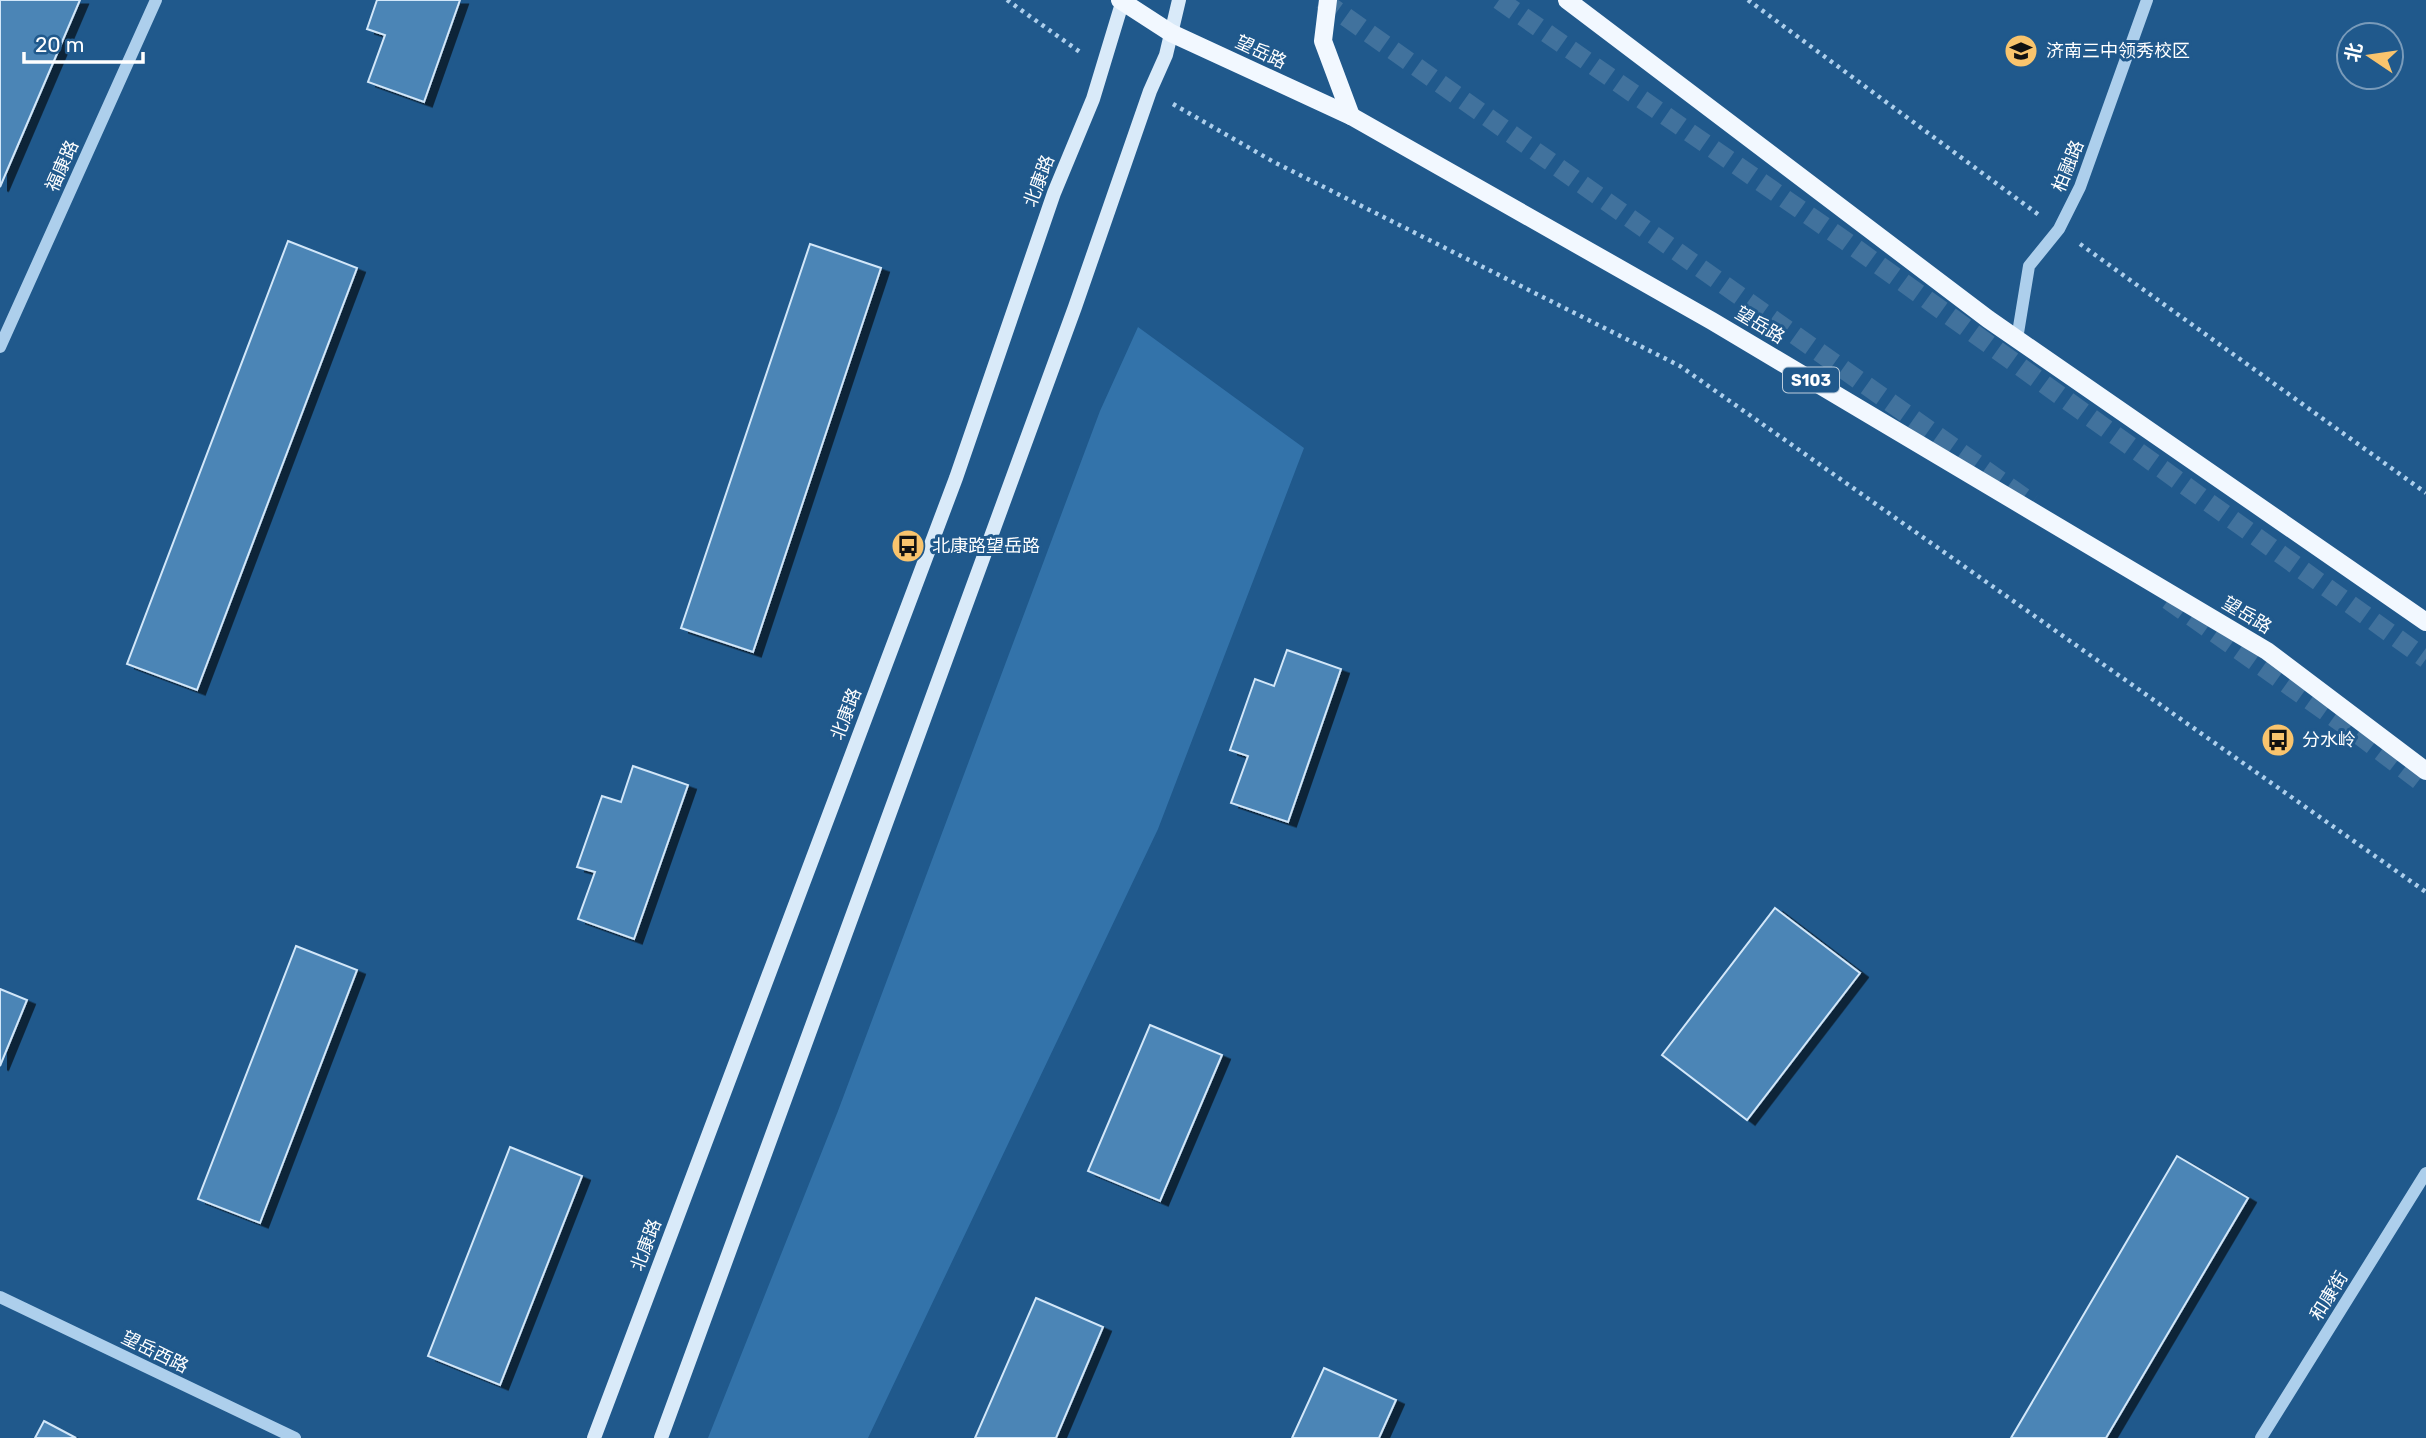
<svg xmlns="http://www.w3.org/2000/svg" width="2426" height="1438" font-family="Rubik,'Noto Sans SC',sans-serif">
<defs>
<filter id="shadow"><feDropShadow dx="8" dy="4.5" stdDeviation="0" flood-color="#0009"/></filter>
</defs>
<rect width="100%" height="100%" fill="#20598c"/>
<polygon fill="#3373aa" points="1138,327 1304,448 1158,829 868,1438 708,1438 838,1111 1100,411"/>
<g fill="#4c85b6" stroke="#d2e7f9" stroke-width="2" filter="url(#shadow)">
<polygon points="0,0 80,0 0,187"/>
<polygon points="377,0 460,0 424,102 368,82 385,35 367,29"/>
<polygon points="288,241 357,268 197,690 127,664"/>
<polygon points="810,244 881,268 753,652 681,628"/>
<polygon points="1287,650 1341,669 1288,822 1231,803 1248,756 1230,750 1255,679 1274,686"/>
<polygon points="633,766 688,785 634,939 578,919 595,872 577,867 602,796 621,802"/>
<polygon points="1775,908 1860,973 1747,1120 1662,1055"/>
<polygon points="296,946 357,970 260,1223 198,1199"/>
<polygon points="0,989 27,1000 0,1066"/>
<polygon points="1150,1025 1222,1055 1160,1201 1088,1171"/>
<polygon points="510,1147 582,1176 500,1385 428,1356"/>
<polygon points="2177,1156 2248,1198 2106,1438 2011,1438"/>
<polygon points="1036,1298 1103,1327 1056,1438 975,1438"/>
<polygon points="1324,1368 1396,1400 1379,1438 1292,1438"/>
<polygon points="44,1421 76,1438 35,1438"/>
</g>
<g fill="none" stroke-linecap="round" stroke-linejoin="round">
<g stroke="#41729d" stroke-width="19" stroke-dasharray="19 10" stroke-linecap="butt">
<polyline points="1322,0 2032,503"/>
<polyline points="1499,0 1847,242 2426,659"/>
<polyline points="2168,600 2360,736 2426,786"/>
</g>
<g stroke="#adcfec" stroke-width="4.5" stroke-dasharray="3.5 5" stroke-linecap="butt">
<polyline points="1007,0 1080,52"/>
<polyline points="1748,0 2039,215"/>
<polyline points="1173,104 1272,161 1680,366 2426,892"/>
<polyline points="2080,244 2426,493"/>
</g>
<g stroke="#adcfec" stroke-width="12">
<polyline points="2017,339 2029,266 2059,229 2080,187 2147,0"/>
<polyline points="0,347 156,0"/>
<polyline points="0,1297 295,1438"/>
<polyline points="2261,1438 2426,1173"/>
</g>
<g stroke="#d9eaf9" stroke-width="14">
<polyline points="594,1438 956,478 1054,193 1093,99 1123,0"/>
<polyline points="661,1438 1075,307 1150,91 1166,55 1179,0"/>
</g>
<g stroke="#f2f8ff" stroke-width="18">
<polyline points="1120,0 1171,33 1351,116 1712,321 2267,651 2426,771"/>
<polyline points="1328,0 1323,41 1351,116"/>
<polyline points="1567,0 1988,319 2426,622"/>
</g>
</g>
<defs>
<symbol id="school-disc" viewBox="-11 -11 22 22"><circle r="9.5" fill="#f9c46d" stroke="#20598c"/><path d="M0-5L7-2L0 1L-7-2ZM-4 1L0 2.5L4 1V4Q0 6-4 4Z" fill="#111"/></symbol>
<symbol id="bus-disc" viewBox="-11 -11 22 22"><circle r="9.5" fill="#f9c46d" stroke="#20598c"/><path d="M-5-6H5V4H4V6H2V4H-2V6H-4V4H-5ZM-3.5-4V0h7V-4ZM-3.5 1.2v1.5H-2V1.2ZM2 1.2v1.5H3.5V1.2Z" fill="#111"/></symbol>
</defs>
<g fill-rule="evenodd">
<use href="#school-disc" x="2002" y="32" width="38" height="38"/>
<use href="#bus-disc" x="889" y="527" width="38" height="38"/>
<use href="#bus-disc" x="2259" y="721" width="38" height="38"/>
</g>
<g text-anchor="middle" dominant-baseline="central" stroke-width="6" stroke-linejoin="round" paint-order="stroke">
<rect fill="#20598c" stroke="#bccddc" stroke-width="2" x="1783" y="367.5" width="56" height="25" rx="5"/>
<g font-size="16" font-weight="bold" fill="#fff">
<text x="1811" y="380">S103</text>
</g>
<g font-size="18" fill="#fff" stroke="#20598c" text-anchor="start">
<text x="2046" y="51">济南三中领秀校区</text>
<text x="932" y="546">北康路望岳路</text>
<text x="2302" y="740">分水岭</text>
</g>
<g font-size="18" fill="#fff" stroke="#20598c">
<text transform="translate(1261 52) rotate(25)">望岳路</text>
<text transform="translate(62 166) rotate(-66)">福康路</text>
<text transform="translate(2068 166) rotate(-68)">柏融路</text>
<text transform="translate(1039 181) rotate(-69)">北康路</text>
<text transform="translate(1760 325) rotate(31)">望岳路</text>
<text transform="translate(2247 615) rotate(31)">望岳路</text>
<text transform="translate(846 714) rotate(-69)">北康路</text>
<text transform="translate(646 1245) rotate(-69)">北康路</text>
<text transform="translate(2329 1296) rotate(-58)">和康街</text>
<text transform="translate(155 1352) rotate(26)">望岳西路</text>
</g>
</g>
<g transform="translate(2370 56) rotate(283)"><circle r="33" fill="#20598c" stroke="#799bba" stroke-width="2"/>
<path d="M0-5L12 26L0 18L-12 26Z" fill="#f9c46d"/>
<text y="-10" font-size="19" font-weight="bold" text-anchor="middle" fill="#ffffff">北</text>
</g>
<path d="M24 52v10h119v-10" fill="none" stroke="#ffffff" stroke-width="3.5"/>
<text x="35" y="52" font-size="21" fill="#ffffff" stroke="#20598c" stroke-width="5" paint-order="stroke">20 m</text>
</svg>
